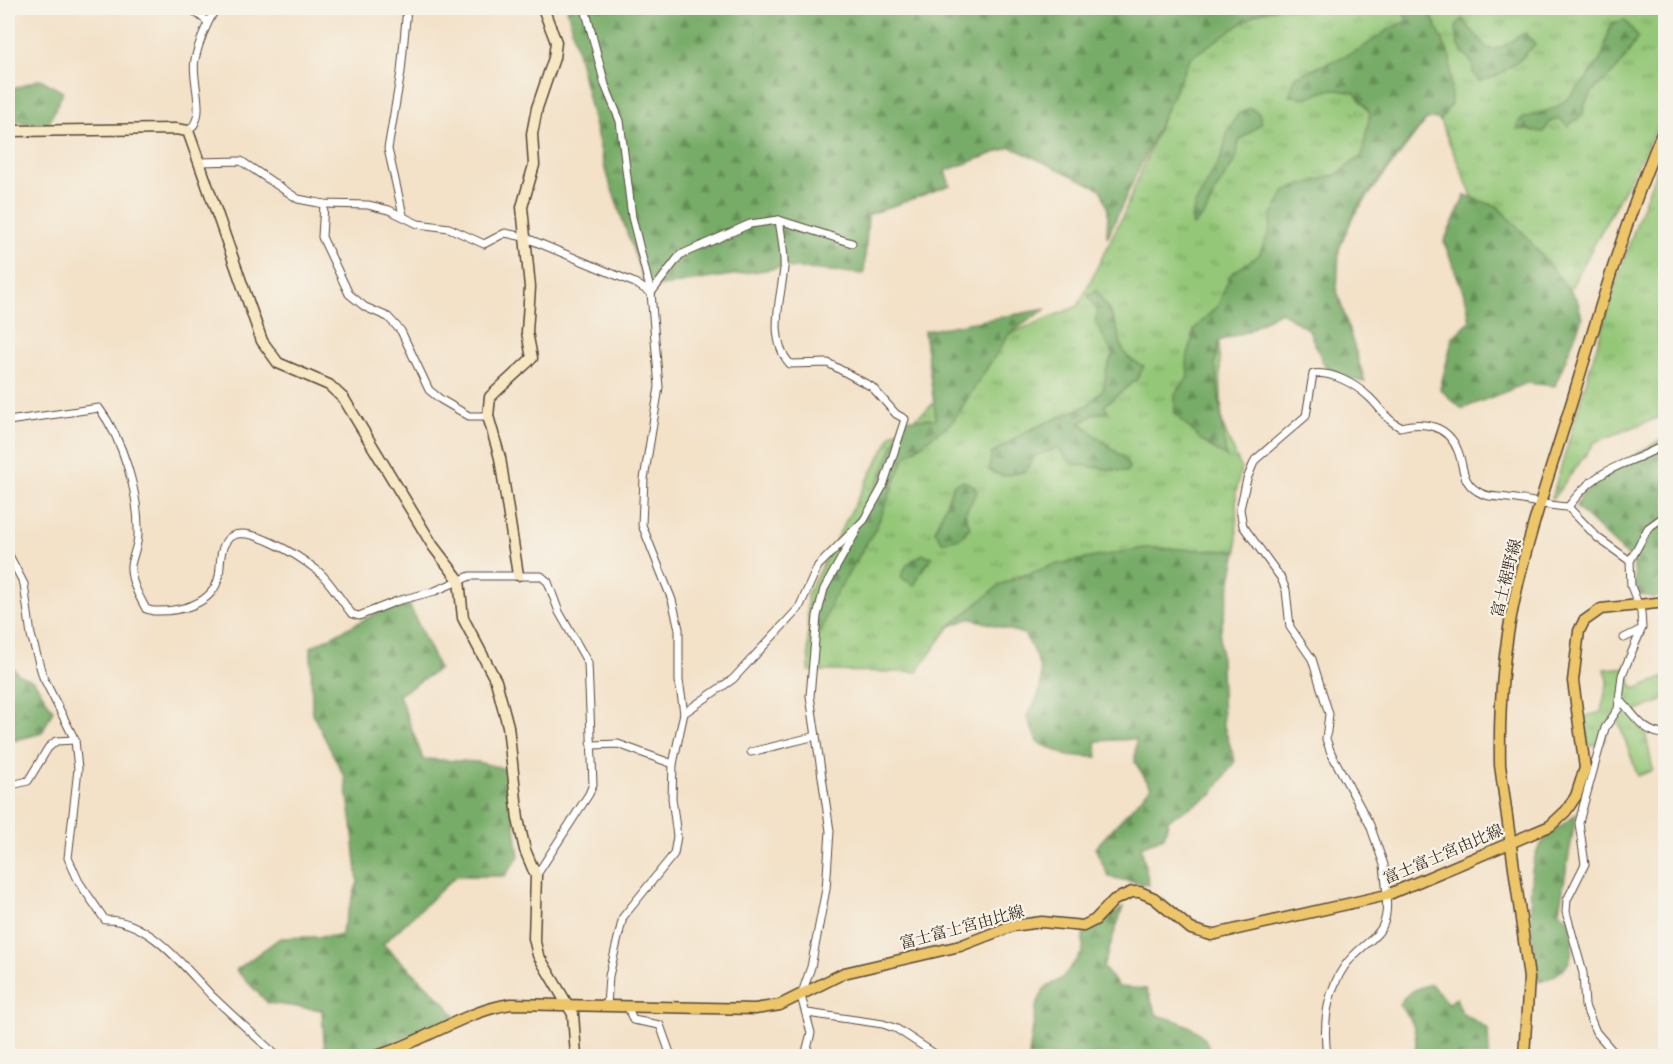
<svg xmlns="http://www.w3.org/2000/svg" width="1673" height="1064" font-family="'IM FELL Great Primer','Noto Serif JP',serif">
<defs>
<pattern id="grass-tufts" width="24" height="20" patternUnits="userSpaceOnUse" patternTransform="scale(1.5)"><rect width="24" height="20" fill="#94c778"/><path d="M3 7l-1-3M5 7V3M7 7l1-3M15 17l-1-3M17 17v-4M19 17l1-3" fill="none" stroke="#7aa262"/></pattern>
<pattern id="forest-firs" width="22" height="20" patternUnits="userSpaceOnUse" patternTransform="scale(1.5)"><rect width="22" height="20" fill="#77ac68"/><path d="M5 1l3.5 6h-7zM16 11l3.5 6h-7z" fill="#638c55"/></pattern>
</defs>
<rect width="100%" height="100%" fill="#f7f3e8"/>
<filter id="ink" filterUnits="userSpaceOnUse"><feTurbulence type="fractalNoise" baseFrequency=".0167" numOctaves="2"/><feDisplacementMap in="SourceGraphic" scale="12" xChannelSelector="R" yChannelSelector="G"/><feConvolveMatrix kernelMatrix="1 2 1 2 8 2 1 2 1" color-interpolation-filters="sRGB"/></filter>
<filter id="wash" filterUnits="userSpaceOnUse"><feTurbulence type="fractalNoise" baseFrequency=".008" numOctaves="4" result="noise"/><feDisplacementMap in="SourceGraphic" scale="24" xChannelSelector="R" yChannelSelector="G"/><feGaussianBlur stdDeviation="1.35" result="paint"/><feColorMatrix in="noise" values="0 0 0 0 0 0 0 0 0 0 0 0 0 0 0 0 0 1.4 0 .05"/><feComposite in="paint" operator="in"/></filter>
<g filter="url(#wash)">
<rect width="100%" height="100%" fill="#f3e1c8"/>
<g fill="url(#grass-tufts)" stroke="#68784b" stroke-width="1.5">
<polygon points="1277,8 1665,8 1665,113 1568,293 1524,234 1473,198 1440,121 1435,118 1426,120 1281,311 1219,341 1222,424 1241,468 1236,492 1237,551 1163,555 1016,576 949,627 917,672 809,671 807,594 892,434 925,411 1009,334 1078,306 1124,213 1187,59 1252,15"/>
<path d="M1665,149V289L1663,291L1656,328L1665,364V415L1595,442L1551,501C1586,383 1618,263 1665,149Z"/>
<polygon points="1630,667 1630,682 1635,689 1665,677 1665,700 1636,711 1646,736 1653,770 1638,776 1617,718 1607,730 1604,742 1589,746 1583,717 1601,712 1608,680 1605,669"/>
</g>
<g fill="url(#forest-firs)" stroke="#596b43" stroke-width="1.5">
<polygon points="567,8 1277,8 1256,14 1190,58 1107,238 1108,210 1101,189 1011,147 945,171 950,185 868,215 864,274 784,267 660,286 651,293 644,282 605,169"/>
<polygon points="1402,8 1428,8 1450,57 1451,104 1440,121 1435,118 1426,120 1357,207 1339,249 1337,291 1365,382 1341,377 1324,365 1309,330 1280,311 1248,331 1219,341 1215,362 1226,457 1202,441 1175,414 1175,394 1188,378 1187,360 1194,330 1218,305 1231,274 1259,255 1269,233 1272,215 1286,190 1335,175 1362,156 1370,113 1355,93 1332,89 1308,97 1289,96 1296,76 1359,50 1388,30 1407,21"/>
<path d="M1462,19L1487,48C1503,53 1513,36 1526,33L1535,44C1521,61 1500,78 1479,81L1473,73V64L1458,46L1456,27Z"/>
<path d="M1625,20L1638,37C1632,46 1627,57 1619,66C1606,82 1583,92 1583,115L1568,126L1559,119L1550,122L1544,132L1518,129L1519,121C1533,113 1548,113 1561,104C1575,93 1592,73 1601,58C1607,47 1606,34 1612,23Z"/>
<polygon points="40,79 63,92 48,125 8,121 8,91"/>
<polygon points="1250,108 1259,113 1262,123 1239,141 1236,159 1216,190 1205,214 1193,226 1191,217 1196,203 1222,156 1228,131 1238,114"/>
<polygon points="1465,195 1498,207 1524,234 1577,299 1582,318 1555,386 1527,383 1462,409 1440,389 1453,337 1470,321 1466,299 1444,242"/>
<path d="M1096,290C1102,300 1110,311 1115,323C1123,345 1118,357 1144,366L1137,379L1104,406L1108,411L1095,414L1080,423L1124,458L1129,467L1127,472L1072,464L1058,448L1035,456L1026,471L1003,476L989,470L991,454L1027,431L1088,405L1104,388L1107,367L1113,355L1095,321L1098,313L1088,295Z"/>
<polygon points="1046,309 1009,334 953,421 905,457 876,528 833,599 820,634 813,630 812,600 877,484 905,419 936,419 924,331"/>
<path d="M1665,437V594L1653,598L1637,593L1633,561L1576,507C1582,480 1642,452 1665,437Z"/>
<polygon points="964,481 973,485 977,492 965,513 970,527 960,538 942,542 935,531 954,484"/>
<path d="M1144,548L1237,551L1220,634L1223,723L1235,761L1212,795L1169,819L1164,837L1141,846L1149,885L1109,877L1095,848L1151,787L1135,762L1136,739L1096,741L1097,757L1068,756L1037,742L1027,716C1050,683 1042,666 1024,634L970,618L949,627L1001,584L1053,565Z"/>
<polygon points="923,554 932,557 922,570 914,586 901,577 907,564"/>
<path d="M406,598L439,669L399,695L423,759L477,762L507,769L519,856L505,876H456L383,944C407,969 436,990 457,1018L381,1047L325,1054L322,1010L268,1003L236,970L280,938L340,936L358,882L352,824L345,778L312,713L311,647Z"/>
<polygon points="8,662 18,674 34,681 53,710 42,733 8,742"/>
<path d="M1576,814L1559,912L1572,920C1572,956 1577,969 1539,982C1533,952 1524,874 1538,849C1546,835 1564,824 1576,814Z"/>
<path d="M1123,907L1103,967L1119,987L1146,989L1157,1015C1180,1021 1208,1029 1211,1056H1029L1036,1007L1044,989L1062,978L1083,952V934L1101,925Z"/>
<path d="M1431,984L1448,1004L1456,998L1462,1013L1488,1029L1489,1056H1415C1418,1035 1415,1020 1399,1005C1405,993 1419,987 1431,984Z"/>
</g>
</g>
<g filter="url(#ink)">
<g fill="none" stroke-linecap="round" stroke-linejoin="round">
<defs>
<g id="street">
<polyline points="190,8 208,22"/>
<polyline points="585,8 605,85 620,121 632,217 651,293 659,387 644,479 642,525 672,600 679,629 679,681 684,713 673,764 672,798 677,836 674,854 623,917 609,976 607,1006"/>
<path d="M188,131C209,117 190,79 195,59C199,42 207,23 216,8"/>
<polyline points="200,162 241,161 298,199 324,204 368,205 389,210 418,224 449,228 484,244 505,233 524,237 635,283 651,293"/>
<polyline points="324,204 322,237 349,294 365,307 388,317 401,331 429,390 440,399 469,416 488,416"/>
<polyline points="403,215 388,149 401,72 407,8"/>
<polyline points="651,293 680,255 750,224 779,220 852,243"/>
<path d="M8,421L99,408C123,440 139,493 138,534C138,545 133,555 131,565C130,581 139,596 146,609L153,611C179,612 213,605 219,576C221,565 219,550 227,540C244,519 303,559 318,571C331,582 341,601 352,614L359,616L397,601L435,591L470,576H541L548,582L559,612L588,663L593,784L589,794L536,876"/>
<path d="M1568,507C1602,462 1622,469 1666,444"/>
<path d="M8,553L24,584L31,635L43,677L75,740L78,769L68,858L79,882L105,920C149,919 184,967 212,996C233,1016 255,1036 277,1056"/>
<polyline points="1630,561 1648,528 1666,515"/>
<polyline points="1624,638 1640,630"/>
<path d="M1620,700C1635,715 1643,734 1666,734"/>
<path d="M684,713L733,679L799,608L818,566L864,520L883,486L905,419L896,414L872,387L828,363L790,364C767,338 781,299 784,268C785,253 781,235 779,220"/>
<polyline points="593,745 618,744 673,764"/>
<polyline points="751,752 816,736"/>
<polyline points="8,786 28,781 48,748 56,741 75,740"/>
<path d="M1387,895L1384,865L1370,825L1331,753L1326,739L1329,714L1312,659L1290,627L1286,590L1281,578L1243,526L1240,509L1247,479L1255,460L1306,416L1313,374C1332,371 1355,384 1369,397C1381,408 1385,419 1400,427C1424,421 1448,425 1458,451C1464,466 1461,481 1477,491C1487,498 1497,496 1508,498C1529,500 1546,506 1568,507L1598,538L1630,561L1631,586L1641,612L1642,628L1622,675L1618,709L1605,728L1583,807L1579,823L1585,864L1567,900L1566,912L1583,973L1585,1006L1596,1032L1617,1056"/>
<polyline points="628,1007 633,1020 660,1025 671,1056"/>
<polyline points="807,1013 883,1024 897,1029 938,1056"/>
<polyline points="805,1056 811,1033 801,996 811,967 826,889 830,831 810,696 817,616 824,589 857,530"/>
<path d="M1327,1056C1323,1025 1326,994 1344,967C1365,936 1391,941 1386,895"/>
</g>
<g id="secondary">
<polyline points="8,131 176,129 188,131 262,341 278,363 329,385 344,399 433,546 459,580 463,618 496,681 508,726 518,819 525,850 536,876 534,938 538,955 573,1014 576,1056"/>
<polyline points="518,575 500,458 488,416 490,397 532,358 527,332 530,287 522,207 534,165 532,134 537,108 554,58 556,42 543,8"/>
</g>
<g id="primary">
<path d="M376,1056C422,1043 464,1011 511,1004L755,1009L780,1005L844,973L960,946L1012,926L1042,922L1083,926L1095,920L1114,900L1132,892H1140L1154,898L1191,929L1211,935L1387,895L1550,826L1566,811L1576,796L1585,768L1573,681L1579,631L1584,621L1601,609L1666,602"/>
<path d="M1524,1056L1529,978L1500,765C1499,710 1502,656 1514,602C1528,534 1552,467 1572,401C1600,308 1627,214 1666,124"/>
</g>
</defs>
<use href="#street" stroke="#574538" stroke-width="9"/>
<use href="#secondary" stroke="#574538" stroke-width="13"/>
<use href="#primary" stroke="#574538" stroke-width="13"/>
<use href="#street" stroke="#fff" stroke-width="7"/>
<use href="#secondary" stroke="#f7e8c3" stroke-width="10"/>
<use href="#primary" stroke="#ecc669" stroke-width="10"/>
</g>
</g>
<g text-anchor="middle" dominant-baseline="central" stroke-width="4.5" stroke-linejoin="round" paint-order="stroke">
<g font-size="16" fill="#3b2a1e" stroke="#f7f3e8">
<text transform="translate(1506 578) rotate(-76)">富士裾野線</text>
<text transform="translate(1443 854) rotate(-23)">富士富士宮由比線</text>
<text transform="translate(962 927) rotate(-15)">富士富士宮由比線</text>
</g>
</g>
<rect width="1673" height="1064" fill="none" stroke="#f7f3e8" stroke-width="30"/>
</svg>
